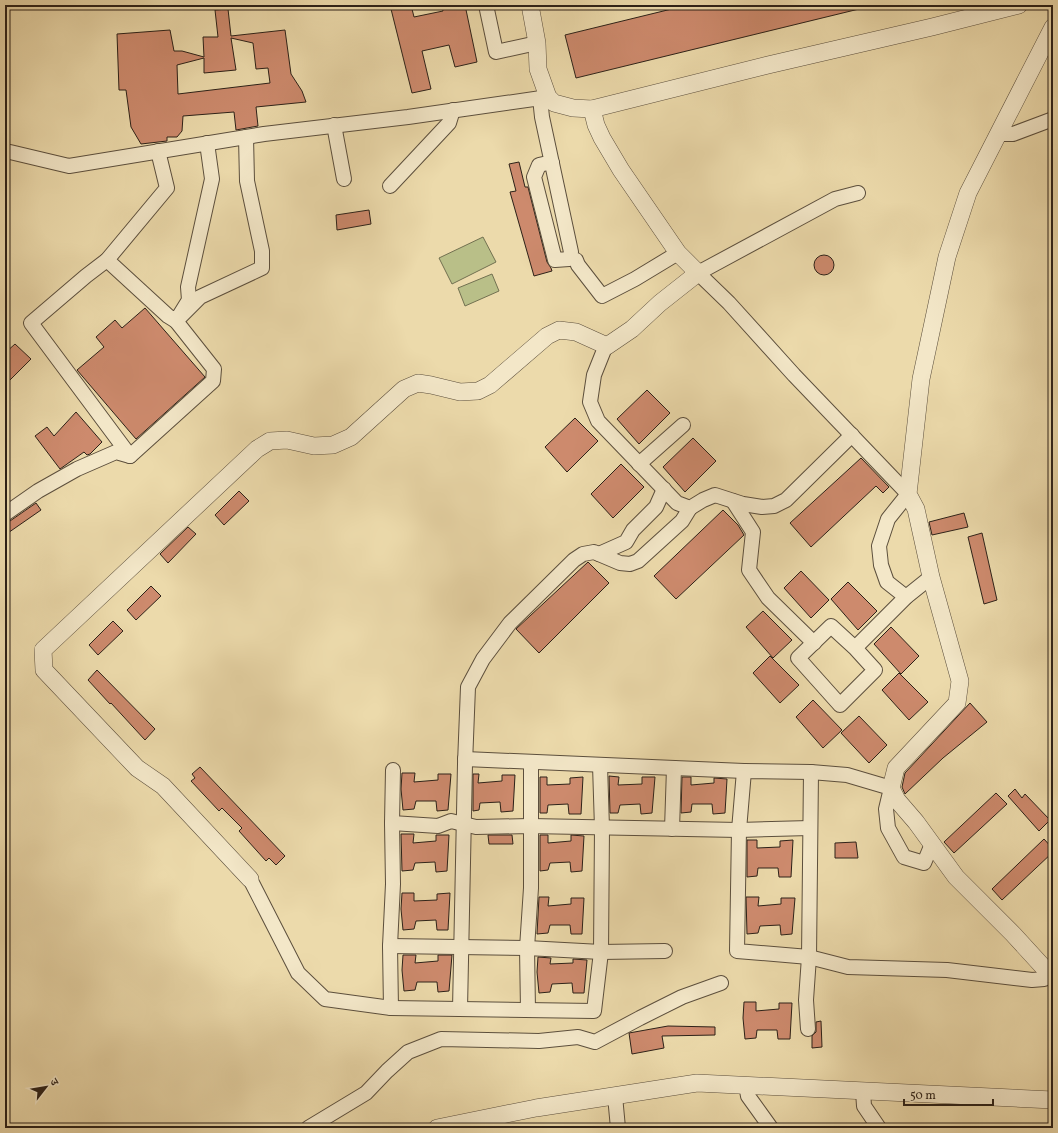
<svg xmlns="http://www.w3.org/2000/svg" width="1058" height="1133" font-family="Vollkorn,'Noto Serif Devanagari',serif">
<rect width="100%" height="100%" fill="#ecdaab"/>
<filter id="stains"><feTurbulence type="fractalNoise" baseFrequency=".005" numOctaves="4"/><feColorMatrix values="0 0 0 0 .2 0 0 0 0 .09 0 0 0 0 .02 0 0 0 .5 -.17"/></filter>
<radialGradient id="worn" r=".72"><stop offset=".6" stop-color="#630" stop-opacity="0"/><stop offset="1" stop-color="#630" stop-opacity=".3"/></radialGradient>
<g fill="#b9bf88" stroke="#727050">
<polygon points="483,237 496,262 452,284 439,258"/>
<polygon points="492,274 499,291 465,306 458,288"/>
</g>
<g fill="#cd8a6d" stroke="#2c2118" fill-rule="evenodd">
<polygon points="411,5 414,17 443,11 442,5 465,5 477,62 455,67 449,45 422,51 431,89 412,93 391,9"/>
<polygon points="688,5 858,5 859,9 576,78 565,35"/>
<path d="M228,9L231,36L285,30L291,74L302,91L306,102L256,107L258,126L236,130L234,112L183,116L182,131L177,137H167V141L141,144L131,127L126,90H119L117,34L170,30L174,51H182L204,57L203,37H218L215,10ZM231,38L253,43L256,69L268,68L270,83L178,94L177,65L204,58V73L236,70Z"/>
<polygon points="519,162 525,187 528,187 547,262 551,268 552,271 534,276 510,192 516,191 509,164"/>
<polygon points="369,210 371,224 337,230 336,215"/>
<circle cx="824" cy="265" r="10"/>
<polygon points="145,308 205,377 136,439 77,370 104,347 96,337 115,320 122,328"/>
<polygon points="15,344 31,359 5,385 5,353"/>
<polygon points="647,390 670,413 639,444 617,419"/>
<polygon points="76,412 102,442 90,454 87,455 84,452 60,469 35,436 47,427 54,436"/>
<polygon points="575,418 598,441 567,472 545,447"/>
<polygon points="693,438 716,461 685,492 663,467"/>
<polygon points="861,458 889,487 883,493 876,486 811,547 790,523"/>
<polygon points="621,464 644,487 613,518 591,494"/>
<polygon points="239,491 249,501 224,525 215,515"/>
<polygon points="36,503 41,510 5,535 5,522 10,521"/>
<polygon points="723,510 738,525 744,535 676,599 654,576"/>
<polygon points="964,513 968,527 932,535 929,522"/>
<polygon points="188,527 196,534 168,563 160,554"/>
<polygon points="982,533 997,600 984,604 968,537"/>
<polygon points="588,562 609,583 539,653 516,629"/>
<polygon points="801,571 829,600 811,618 784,588"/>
<polygon points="848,582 877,611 858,630 831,599"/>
<polygon points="151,586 161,596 136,620 127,610"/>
<polygon points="763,611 792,640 773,658 746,627"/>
<polygon points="113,621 123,631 98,655 89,645"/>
<polygon points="891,627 919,656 901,674 874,644"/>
<polygon points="770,656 799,685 780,703 753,673"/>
<polygon points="97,670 155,729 145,740 111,703 110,704 88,680"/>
<polygon points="899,673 928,702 909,720 882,690"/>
<polygon points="813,700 842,730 823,748 796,717"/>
<polygon points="970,703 987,722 943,758 905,794 902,787 905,773"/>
<polygon points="859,716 887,745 869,763 841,733"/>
<polygon points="200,767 285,856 276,865 269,858 266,861 239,831 242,828 222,808 219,811 191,781 195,778 192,774"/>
<polygon points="402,773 415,773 414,782 438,780 438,774 451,774 448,810 437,811 436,801 416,801 414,809 403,810 401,789"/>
<polygon points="473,774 479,774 478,783 502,781 502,775 515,775 513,811 501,812 500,802 480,803 479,810 473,811"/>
<polygon points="609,776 619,777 618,785 642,784 642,777 655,777 652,813 641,814 640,804 620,805 618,813 610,813"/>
<polygon points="540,777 547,777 547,785 570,784 570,778 583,777 581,814 569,814 568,804 548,805 547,813 540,813"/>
<polygon points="682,777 691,777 691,785 714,783 714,778 727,779 725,813 713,814 712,804 692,804 691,812 681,813"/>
<polygon points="1015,789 1022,798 1025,794 1050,820 1039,831 1008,796"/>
<polygon points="996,793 1007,804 954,853 944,842"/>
<polygon points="401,834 414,834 413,843 436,841 436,835 449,835 447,871 436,872 435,862 415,863 413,870 402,871"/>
<polygon points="488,835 512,835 513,844 489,844"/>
<polygon points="540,835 548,835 548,843 571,841 571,835 584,836 582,871 571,872 570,862 550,863 548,870 540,871"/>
<polygon points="1044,839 1053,849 1053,852 1002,900 992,889"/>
<polygon points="747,840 757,840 757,848 780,847 780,841 793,840 791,877 779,877 778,868 758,868 757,876 747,877"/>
<polygon points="856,842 858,858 835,858 835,843"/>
<polygon points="402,893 414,893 414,901 437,900 437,894 450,893 448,930 437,930 436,920 416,921 414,929 403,930 401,909"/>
<polygon points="539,897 549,897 548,906 571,904 571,898 584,898 582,934 571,934 570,925 550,925 548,933 537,934"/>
<polygon points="746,897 759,897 758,906 781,904 781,898 795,898 792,934 781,935 780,925 760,926 758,933 747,934"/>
<polygon points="403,955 416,955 415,963 438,961 438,955 452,955 449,991 438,992 437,982 417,982 415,990 404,991 402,970"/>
<polygon points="538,957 551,958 550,964 573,963 573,959 587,960 584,993 573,993 572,983 552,984 550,992 539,993 537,972"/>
<polygon points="744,1002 756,1002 756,1011 779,1009 779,1003 792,1003 790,1039 778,1039 777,1030 757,1030 756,1038 745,1039 743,1018"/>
<polygon points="821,1021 822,1047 812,1048 812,1036 816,1032 816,1022"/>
<polygon points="668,1026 715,1027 715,1035 662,1036 664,1048 632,1054 629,1033"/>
</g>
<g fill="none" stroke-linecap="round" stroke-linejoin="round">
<defs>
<g id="minor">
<polyline points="486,5 496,52 537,43"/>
<polyline points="540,98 542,117 571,252 569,259 555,260 534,177 539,165 552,162"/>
<polyline points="334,125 344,179"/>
<polyline points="998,134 1013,134 1053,119"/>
<polyline points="5,152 10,152 69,166 264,134 408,117 548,97"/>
<polyline points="390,186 449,123 453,110"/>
<polyline points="858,193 835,199 698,273 729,303 794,375 908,494 888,519 879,546 881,565 887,582 906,597"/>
<polyline points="107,260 168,316 176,321 189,300 188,287 212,179 207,143"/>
<polyline points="576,260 578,265 602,296 635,279 678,253"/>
<polyline points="606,345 594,375 590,402 598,421 677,503 690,508 703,500 715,495 743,504 762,507 774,506 786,500 852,435"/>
<polyline points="130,456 31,323 86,276 107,260 167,188 158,151"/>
<polyline points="639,464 683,425"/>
<polyline points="733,501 753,532 749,570 768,598 814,643"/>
<polyline points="5,514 38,491 77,469 116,452 130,456 213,381 214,369 176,321 200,297 262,268 262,251 247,181 246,137"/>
<polyline points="599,554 626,542 633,530 656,507 664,489"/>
<polyline points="855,648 875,670 840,705 798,658 831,626 855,648 906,597 931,577"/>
<polyline points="465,759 744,771"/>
<polyline points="393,770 392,823 438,826 451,821 476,827 530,826 739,830 810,828"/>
<polyline points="672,829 674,768"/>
<polyline points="932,844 924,863 904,857 888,828 886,809 891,788 847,775 811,772 744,771 739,830 737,951 809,957 848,967 947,970 1032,980 1044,979"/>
<polyline points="250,879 298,973 325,999 391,1008 390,946 393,884 392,823"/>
<polyline points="390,946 527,948 601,952 665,951"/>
<polyline points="391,1008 594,1011 601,952 602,828 600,765"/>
<polyline points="460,1009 465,764 468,687 483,659 510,623 574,560 583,554 594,552 620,563 630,564 638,561 682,521 690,508"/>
<polyline points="528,1010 527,948 531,888 531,762"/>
<polyline points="808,1029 806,1000 809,957 811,772"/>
<polyline points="746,1085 748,1096 771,1128"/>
<polyline points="863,1091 864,1106 879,1128"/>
<polyline points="615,1096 618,1128"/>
<polyline points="308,1128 366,1093 387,1071 408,1052 441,1039 539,1041 578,1037 595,1042 640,1018 682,997 721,983"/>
</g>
<g id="tertiary">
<polyline points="530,5 537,43 538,69 548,97 554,103 573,108 592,109 768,65 932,27 1019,5"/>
<polyline points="1053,27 968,193 947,257 921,379 908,494 916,509 931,577 960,681 957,703 896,768 891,788 897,800 916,822 956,877 1013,934 1045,969 1053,976"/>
<polyline points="250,879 163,786 137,768 44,670 43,650 257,449 270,441 287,440 314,446 333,445 351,437 404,389 418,383 431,385 460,392 478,391 490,385 547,336 559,330 576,332 607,346 632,329 660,303 698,273 678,253 621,170 602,138 596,125 592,109"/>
<polyline points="437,1128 536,1108 697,1083 1053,1100"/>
</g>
</defs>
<use href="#minor" stroke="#5c4f3d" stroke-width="16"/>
<use href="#tertiary" stroke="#5c4f3d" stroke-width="18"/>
<use href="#minor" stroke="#f3e7c8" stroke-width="14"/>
<use href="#tertiary" stroke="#f3e7c8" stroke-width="17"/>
</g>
<rect width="1058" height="1133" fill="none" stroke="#ecdaab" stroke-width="20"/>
<rect x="6" y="6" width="1046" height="1121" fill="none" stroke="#2c2118" stroke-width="2"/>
<rect x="10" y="10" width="1038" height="1113" fill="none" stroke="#2c2118"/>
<g transform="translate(46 1087) rotate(59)" stroke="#f3e7c8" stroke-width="3" paint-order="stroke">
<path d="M0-3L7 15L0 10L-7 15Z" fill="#2c2118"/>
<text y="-6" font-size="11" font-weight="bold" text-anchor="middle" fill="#2c2118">उ</text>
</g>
<path d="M904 1099v6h89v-6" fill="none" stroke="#2c2118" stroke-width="2"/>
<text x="910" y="1099" font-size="12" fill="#2c2118" stroke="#f3e7c8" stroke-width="3" paint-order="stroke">50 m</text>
<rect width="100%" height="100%" filter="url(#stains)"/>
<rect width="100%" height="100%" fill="url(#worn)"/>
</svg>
